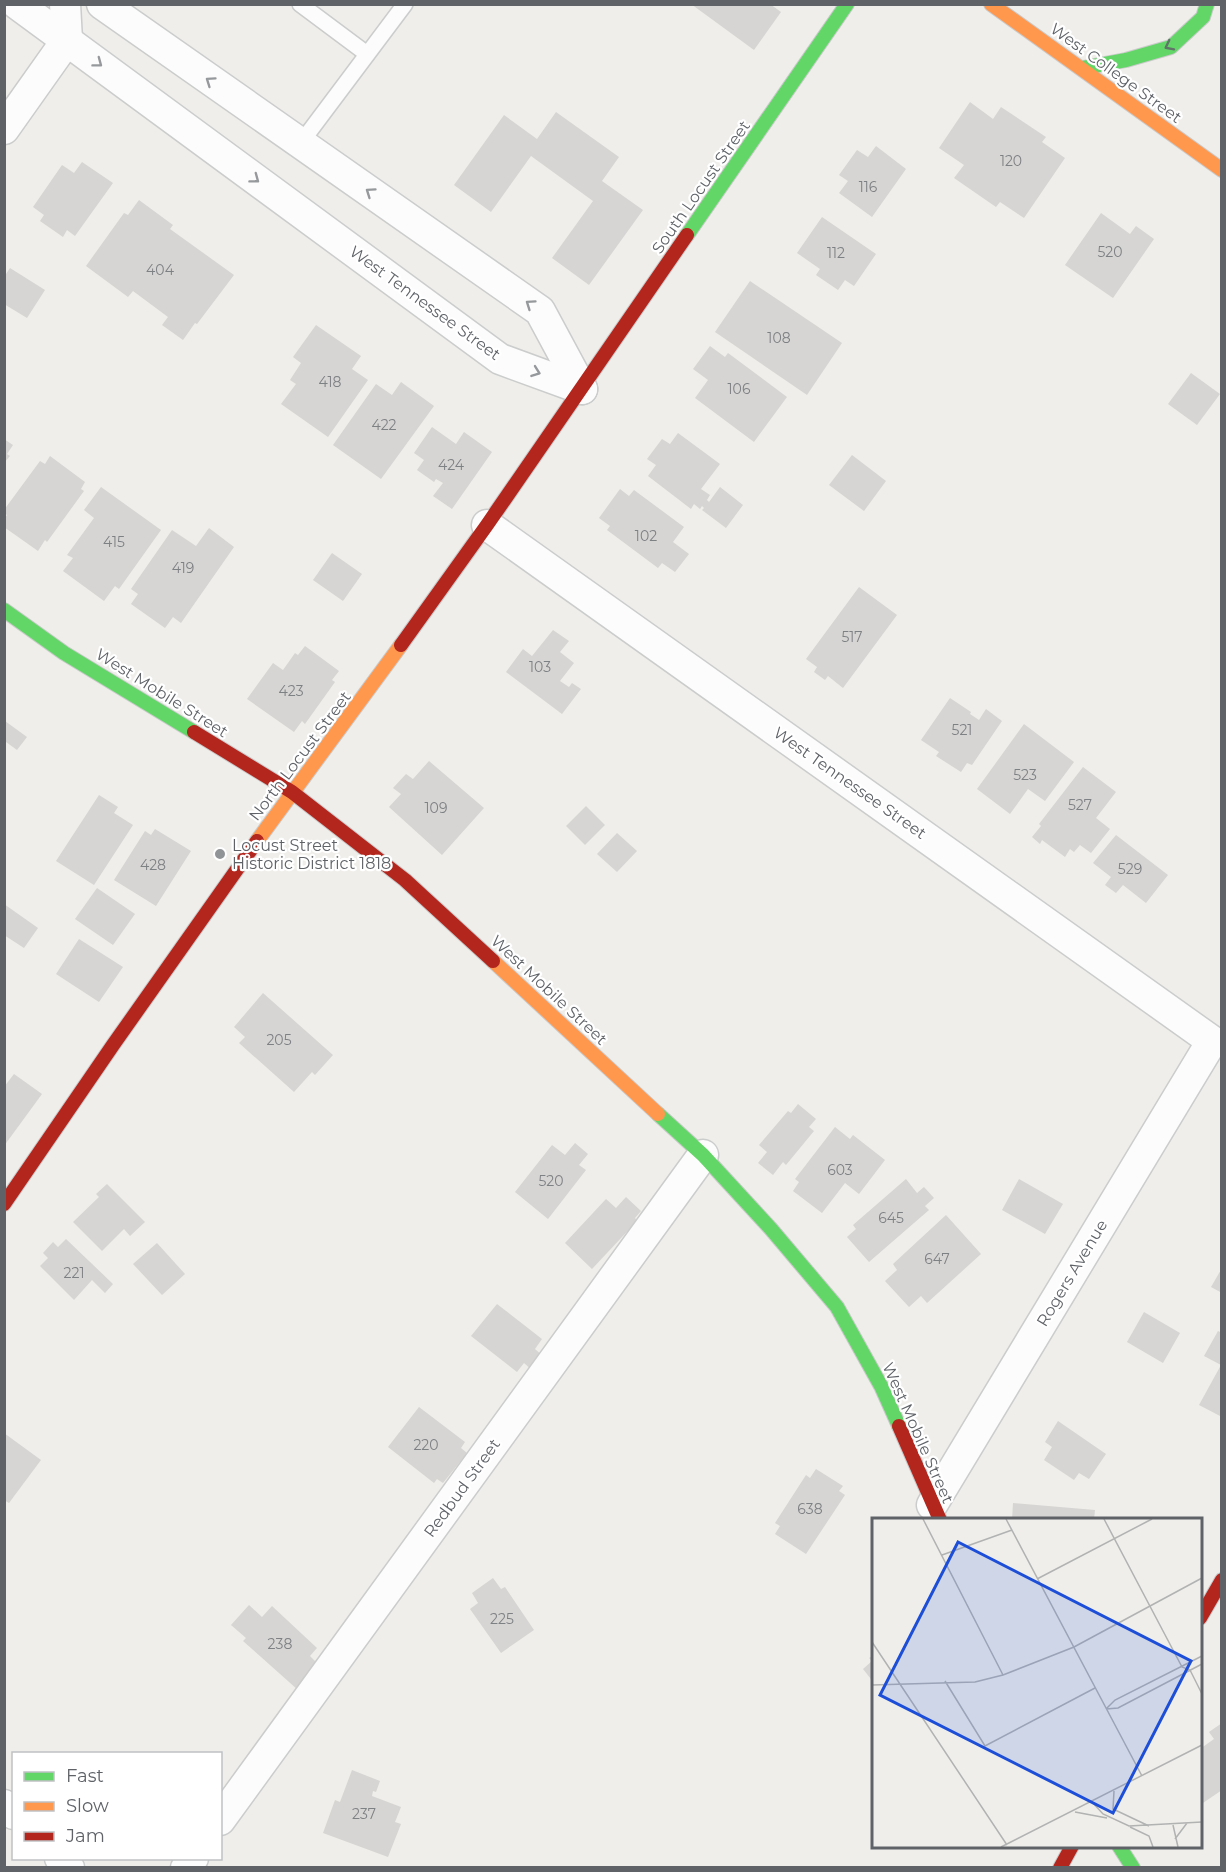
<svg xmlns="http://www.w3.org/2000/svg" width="1226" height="1872" font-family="Montserrat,sans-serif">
<rect width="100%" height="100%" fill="#efeeea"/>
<g fill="#d6d5d3">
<polygon points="691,4 770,4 781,12 754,50"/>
<polygon points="970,102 993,119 1001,107 1046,137 1042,142 1065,158 1024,218 1000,202 996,207 954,178 964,165 939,148"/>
<polygon points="556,112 619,157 602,181 643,210 589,285 552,258 593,201 531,156 491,212 454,185 504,115 537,139"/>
<polygon points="876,146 906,169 872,217 839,193 848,181 839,175 857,150 868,157"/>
<polygon points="82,162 113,183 75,236 67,230 63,237 40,221 44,215 33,207 62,165 74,173"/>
<polygon points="139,200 173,225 170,229 234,275 197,324 195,323 183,340 162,325 168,317 133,291 128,297 86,266 124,213 128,215"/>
<polygon points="1101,213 1130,234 1136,226 1154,239 1113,298 1065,265"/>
<polygon points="822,217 876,254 854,286 845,280 838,290 816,275 820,269 797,253"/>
<polygon points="10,268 45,290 27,318 4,304 4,277"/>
<polygon points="750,281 842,343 807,395 715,332"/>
<polygon points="316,325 361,356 352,369 368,380 328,437 281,404 296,384 290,380 301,363 293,357"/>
<polygon points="710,346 725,357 728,353 787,397 754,442 695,398 708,380 693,369"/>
<polygon points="1191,373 1220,394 1197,425 1168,404"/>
<polygon points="401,382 434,406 381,479 333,445 376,384 392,395"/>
<polygon points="432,427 456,444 464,432 492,452 452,509 433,496 443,483 436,479 434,482 417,470 424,460 414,453"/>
<polygon points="678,433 720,464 701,489 710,495 707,500 709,502 720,487 743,505 726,528 702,510 704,508 702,506 700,509 694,504 691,509 648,476 656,465 647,459 662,439 670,444"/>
<polygon points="4,439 13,445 7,454 10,456 4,463"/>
<polygon points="852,455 886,481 864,511 829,485"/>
<polygon points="50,456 85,482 81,489 84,491 47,542 45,540 38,551 4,527 4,519 7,515 4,513 4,510 40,461 45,464"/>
<polygon points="101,487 161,530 119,589 115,586 104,601 63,571 73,558 67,555 94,518 84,510"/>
<polygon points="620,489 629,496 634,490 684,527 673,542 689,554 675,572 662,563 658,568 607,530 610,526 599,518"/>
<polygon points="209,528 234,547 181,623 173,617 165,628 131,604 138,594 131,589 172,530 196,546"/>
<polygon points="332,553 362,574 343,601 313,580"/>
<polygon points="859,587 897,615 843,688 828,676 825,680 814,672 817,667 806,659"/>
<polygon points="553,630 569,641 560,652 574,663 560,681 569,687 572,683 581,689 562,714 506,672 523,649 532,656"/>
<polygon points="305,646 339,671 332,680 335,682 305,724 302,721 294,732 247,699 273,663 283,670 295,653 298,655"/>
<polygon points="950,698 971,712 970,714 979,720 986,709 1002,721 972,765 967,763 961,772 936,756 939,752 921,740"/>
<polygon points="5,721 27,737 17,750 6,742 5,745"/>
<polygon points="1024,724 1074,762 1045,801 1028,789 1010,814 977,789"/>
<polygon points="429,761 484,808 442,855 389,807 401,794 393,788 406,774 413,779"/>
<polygon points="1083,767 1116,792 1096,818 1110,829 1091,853 1080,845 1074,852 1070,849 1065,857 1042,840 1040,844 1032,837 1041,826 1039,824"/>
<polygon points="99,795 118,807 114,813 133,825 94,885 56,861"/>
<polygon points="586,806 605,825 585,845 566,826"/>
<polygon points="155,829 191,851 156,906 114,880 145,831 151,835"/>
<polygon points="617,833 637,851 617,872 597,854"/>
<polygon points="1116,835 1168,875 1146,903 1123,885 1116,893 1105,885 1111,877 1093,863"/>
<polygon points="97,888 135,914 113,945 75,919"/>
<polygon points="4,904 38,928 24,948 4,935"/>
<polygon points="79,939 123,967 99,1002 56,974"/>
<polygon points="263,993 333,1055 315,1075 312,1072 294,1092 239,1043 245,1037 234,1027"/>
<polygon points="14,1074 42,1094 4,1146 4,1087"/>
<polygon points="798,1104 816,1119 809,1127 814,1131 786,1165 783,1162 773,1175 758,1163 767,1152 759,1145 788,1111 791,1113"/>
<polygon points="835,1127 850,1139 853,1135 885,1160 859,1194 845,1183 822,1213 793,1191 799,1182 795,1179"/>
<polygon points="575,1143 588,1154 579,1165 586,1170 548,1219 515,1192 552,1145 565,1155"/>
<polygon points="906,1179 917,1193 924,1187 934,1198 925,1206 929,1210 869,1262 847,1237 856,1229 853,1225"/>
<polygon points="1019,1179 1063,1204 1045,1234 1002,1210"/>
<polygon points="107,1184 145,1222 130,1236 124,1229 102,1251 73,1222 99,1197 96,1194"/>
<polygon points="626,1197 641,1211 635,1218 637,1221 592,1269 565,1243 606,1199 616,1208"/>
<polygon points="946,1215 981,1254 927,1303 921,1296 909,1307 885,1281 897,1270 893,1264"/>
<polygon points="66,1239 113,1284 105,1293 92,1280 74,1300 40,1266 48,1258 43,1253 53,1242 58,1247"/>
<polygon points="157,1243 185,1274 162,1295 133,1264"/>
<polygon points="1222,1268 1222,1293 1211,1287"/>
<polygon points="497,1304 542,1339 535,1349 543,1356 532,1370 524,1363 517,1372 471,1336"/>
<polygon points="1144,1312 1180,1333 1163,1363 1127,1342"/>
<polygon points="1218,1331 1222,1333 1222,1417 1199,1405 1221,1365 1204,1356"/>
<polygon points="419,1407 465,1442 461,1448 467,1453 443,1483 437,1479 434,1483 388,1447"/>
<polygon points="1058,1421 1106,1454 1089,1479 1079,1473 1074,1480 1044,1460 1052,1447 1045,1442"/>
<polygon points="4,1433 41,1460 9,1503 4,1500"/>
<polygon points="816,1469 843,1486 839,1491 845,1495 806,1554 775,1534 780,1526 775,1523 806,1475 810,1478"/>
<polygon points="1013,1503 1095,1510 1094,1520 1012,1520"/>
<polygon points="493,1578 501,1589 505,1587 534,1630 501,1653 470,1609 478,1603 472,1593"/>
<polygon points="249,1605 262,1617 272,1606 317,1648 310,1656 320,1666 298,1690 243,1641 246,1638 231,1625"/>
<polygon points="874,1655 874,1683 863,1669 872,1661 869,1658"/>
<polygon points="1222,1723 1222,1790 1200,1805 1200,1749 1214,1739 1209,1732"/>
<polygon points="352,1770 380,1781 376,1792 373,1791 372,1796 401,1807 395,1822 401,1824 388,1857 323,1833 335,1800 340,1802"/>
</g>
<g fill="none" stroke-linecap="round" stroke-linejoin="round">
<defs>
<g id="lane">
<polyline points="300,4 367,54"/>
<polyline points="300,144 405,4"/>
</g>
<g id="street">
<polyline points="17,4 500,359 582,389"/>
<polyline points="102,4 540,311 582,389"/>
<polyline points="4,129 67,40 65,4"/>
<polyline points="487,525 1212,1041 932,1505"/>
<polyline points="4,1805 14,1814"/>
<polyline points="220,1820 703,1155"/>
<polyline points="60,1858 69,1868"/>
<polyline points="186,1868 193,1858"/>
</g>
<g id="fast">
<polyline points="1083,68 1126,60 1171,47 1203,17 1207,4"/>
<polyline points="687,235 847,4"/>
<polyline points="4,610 64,653 194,732"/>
<polyline points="658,1114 703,1155 771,1229 837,1307 881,1386 899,1426"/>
<polyline points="1119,1846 1133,1868"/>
</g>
<g id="slow">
<polyline points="991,4 1222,170"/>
<polyline points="257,841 401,645"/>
<polyline points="493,961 658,1114"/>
</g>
<g id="jam">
<polyline points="401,645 487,525 687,235"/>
<polyline points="194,732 292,792 405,880 493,961"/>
<polyline points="4,1204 113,1045 257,841"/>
<polyline points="899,1426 940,1520"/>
<polyline points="1200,1618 1222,1580"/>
<polyline points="1060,1868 1072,1846"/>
</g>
</defs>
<use href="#lane" stroke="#cbcccc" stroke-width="18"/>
<use href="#street" stroke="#cbcccc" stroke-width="33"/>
<use href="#fast" stroke="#cacacb" stroke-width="16"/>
<use href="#slow" stroke="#cacacb" stroke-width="16"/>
<use href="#jam" stroke="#cacacb" stroke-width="16"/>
<use href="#lane" stroke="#fdfcfc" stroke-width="15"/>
<use href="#street" stroke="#fdfcfc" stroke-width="30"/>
<use href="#fast" stroke="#63d668" stroke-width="14"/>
<use href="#slow" stroke="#ff974d" stroke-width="14"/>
<use href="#jam" stroke="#b3261e" stroke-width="14"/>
</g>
<defs><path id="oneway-chevron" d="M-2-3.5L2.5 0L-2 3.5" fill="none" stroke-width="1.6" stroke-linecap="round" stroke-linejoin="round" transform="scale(1.5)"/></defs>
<use stroke="#607468" href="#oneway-chevron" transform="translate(1169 46) rotate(153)"/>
<g stroke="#96999c">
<use href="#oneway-chevron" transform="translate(98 63) rotate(37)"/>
<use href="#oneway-chevron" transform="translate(210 81) rotate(-145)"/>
<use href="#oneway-chevron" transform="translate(255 179) rotate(37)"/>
<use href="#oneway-chevron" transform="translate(370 192) rotate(-145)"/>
<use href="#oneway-chevron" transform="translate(530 304) rotate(-145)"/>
<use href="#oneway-chevron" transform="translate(536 372) rotate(20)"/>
</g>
<circle fill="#919496" stroke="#fff" stroke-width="2" cx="220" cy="854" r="6"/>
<g text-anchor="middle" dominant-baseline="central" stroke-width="4.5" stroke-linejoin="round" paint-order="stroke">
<g font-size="14" fill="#7e8184">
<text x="1011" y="161">120</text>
<text x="868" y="187">116</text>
<text x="1110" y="252">520</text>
<text x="836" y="253">112</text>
<text x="160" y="270">404</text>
<text x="779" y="338">108</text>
<text x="330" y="382">418</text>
<text x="739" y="389">106</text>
<text x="384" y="425">422</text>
<text x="451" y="465">424</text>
<text x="646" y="536">102</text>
<text x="114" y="542">415</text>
<text x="183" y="568">419</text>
<text x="852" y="637">517</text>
<text x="540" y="667">103</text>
<text x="291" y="691">423</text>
<text x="962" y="730">521</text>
<text x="1025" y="775">523</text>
<text x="1080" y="805">527</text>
<text x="436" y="808">109</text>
<text x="153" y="865">428</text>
<text x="1130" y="869">529</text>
<text x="279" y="1040">205</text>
<text x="840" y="1170">603</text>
<text x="551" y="1181">520</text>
<text x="891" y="1218">645</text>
<text x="937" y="1259">647</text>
<text x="74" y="1273">221</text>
<text x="426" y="1445">220</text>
<text x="810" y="1509">638</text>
<text x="502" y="1619">225</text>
<text x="280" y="1644">238</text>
<text x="364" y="1814">237</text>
</g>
<g font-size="16" fill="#5f6368" stroke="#fff">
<text transform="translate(1116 73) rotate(36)">West College Street</text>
<text transform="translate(701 187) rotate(-55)">South Locust Street</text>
<text transform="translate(425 303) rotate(36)">West Tennessee Street</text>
<text transform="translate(162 693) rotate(32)">West Mobile Street</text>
<text transform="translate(300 756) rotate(-53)">North Locust Street</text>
<text transform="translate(850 783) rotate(35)">West Tennessee Street</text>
<text transform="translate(549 990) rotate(43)">West Mobile Street</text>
<text transform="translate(1072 1273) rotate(-59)">Rogers Avenue</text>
<text transform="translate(918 1433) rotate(66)">West Mobile Street</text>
<text transform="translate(462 1488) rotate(-54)">Redbud Street</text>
</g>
<g font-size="16" fill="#5f6368" stroke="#fff" text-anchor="start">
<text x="232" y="845">Locust Street<tspan x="232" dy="18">Historic District 1818</tspan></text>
</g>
</g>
<g transform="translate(872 1518)">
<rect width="330" height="330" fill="#efeeea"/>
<path fill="none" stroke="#b1b2b2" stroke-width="1.5" d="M51,1L131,157M134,1L270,258M232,1L310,149L318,152L330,176M70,37L140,12M165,61L280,1M0,124L135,327M73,163L113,228L223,170M0,167L103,164L131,157L202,129L330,60M234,191L243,182L330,138M234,191L246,190L330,146M242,273L241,291L277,308M220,284L231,296L257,308L330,304M203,294L235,300M301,307L306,329M258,309L277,318L281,329M303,321L315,305M129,329L330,227"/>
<path fill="#1d4ed8" fill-opacity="0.15" stroke="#1d4ed8" stroke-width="3" d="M86,24L319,143L241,295L8,177Z"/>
<rect width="330" height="330" fill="none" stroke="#5f6368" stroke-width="3"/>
</g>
<rect width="1226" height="1872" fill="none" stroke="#5f6368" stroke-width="12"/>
<rect x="12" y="1752" width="210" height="108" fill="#ffffff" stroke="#bfc1c3" stroke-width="1.5"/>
<rect x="24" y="1772" width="30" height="9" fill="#63d668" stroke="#bfc1c3" stroke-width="1.5"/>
<text x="66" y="1782" font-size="18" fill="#5f6368">Fast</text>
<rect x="24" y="1802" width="30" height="9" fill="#ff974d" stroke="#bfc1c3" stroke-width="1.5"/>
<text x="66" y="1812" font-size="18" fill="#5f6368">Slow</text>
<rect x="24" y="1832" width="30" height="9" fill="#b3261e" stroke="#bfc1c3" stroke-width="1.5"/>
<text x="66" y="1842" font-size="18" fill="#5f6368">Jam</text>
</svg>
